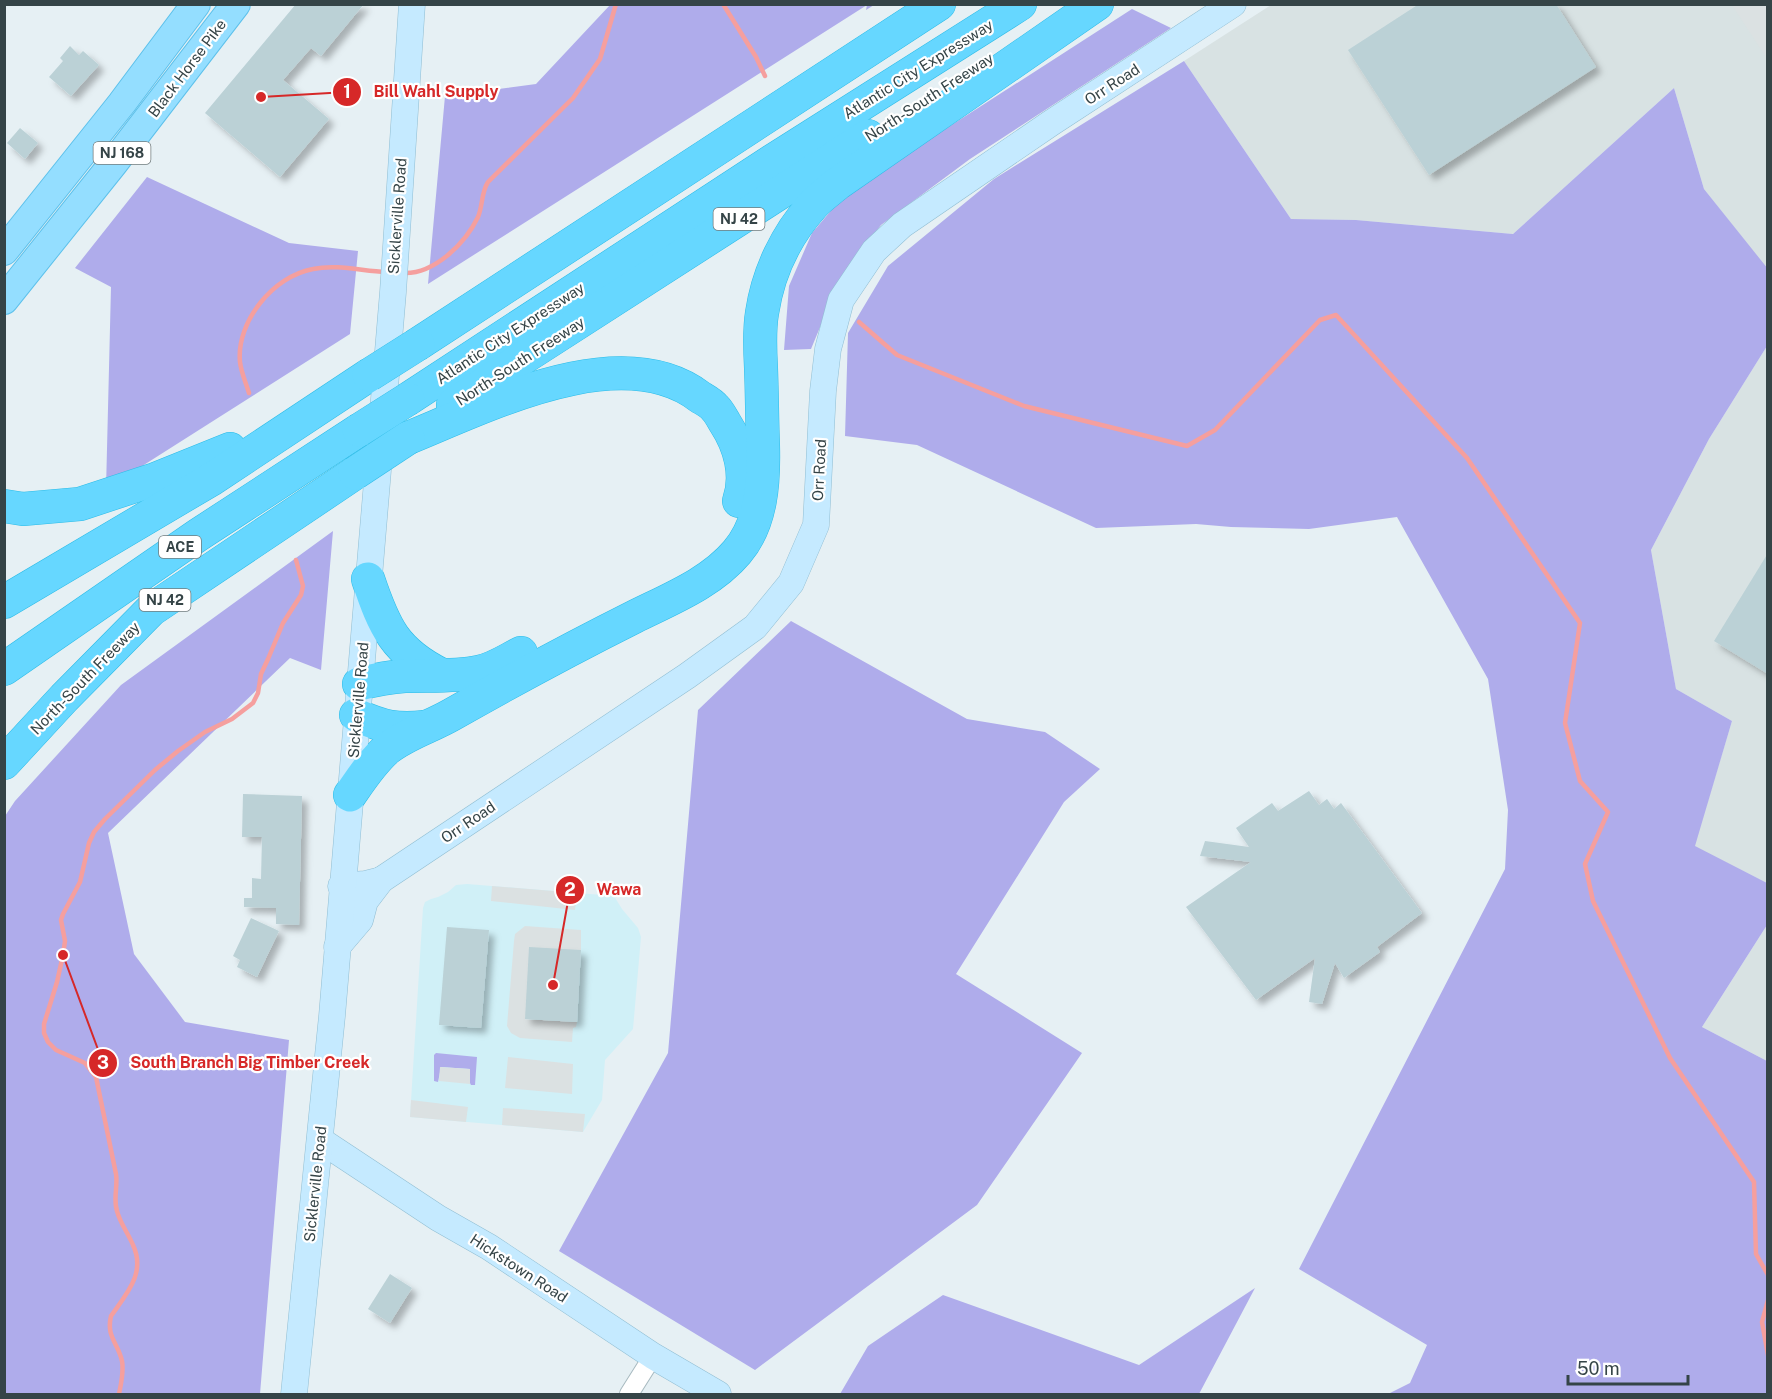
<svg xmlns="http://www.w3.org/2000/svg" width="1772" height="1399" font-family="'Public Sans',sans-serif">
<defs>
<filter id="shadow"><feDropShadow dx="5.5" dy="5.5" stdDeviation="3" flood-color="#0004"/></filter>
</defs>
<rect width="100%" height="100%" fill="#e6f0f4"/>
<polygon fill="#d0f0f7" points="467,884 614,896 622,909 638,928 641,937 633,1029 605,1060 602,1100 583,1132 410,1117 423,908 425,902 431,899 438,897 448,892 456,885"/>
<g fill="#d8e2e3">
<polygon points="1271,5 1767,5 1767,269 1704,189 1674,88 1513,234 1356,220 1291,219 1184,61"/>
<polygon points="1767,346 1767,883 1694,847 1732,721 1676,689 1651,550 1709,439"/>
<polygon points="1767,925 1767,1061 1702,1027"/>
</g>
<g fill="#afaceb">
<polygon points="610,5 874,5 866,10 867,5 428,284 445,96 536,84"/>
<polygon points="1132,9 1171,28 970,159 881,225 840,279 811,349 784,350 789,286 812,233 846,193"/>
<polygon points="1184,61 1291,219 1356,220 1513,234 1674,88 1704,189 1768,269 1767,346 1709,439 1651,550 1676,689 1732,721 1695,846 1767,883 1767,925 1702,1027 1767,1061 1767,1394 1388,1394 1410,1383 1427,1345 1299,1269 1505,869 1508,810 1488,679 1397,517 1309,529 1231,527 1196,524 1096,528 917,445 845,436 848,333 888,266 994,179"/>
<polygon points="147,177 289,243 358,251 350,334 106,489 111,287 75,268"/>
<polygon points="333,531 321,670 290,658 108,833 134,954 185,1022 289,1040 260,1394 5,1394 5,816 15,801 121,685"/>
<polygon points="791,621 967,719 1045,732 1100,769 1064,802 956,974 1082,1053 977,1205 755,1370 559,1251 668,1053 698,710"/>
<polygon points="436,1053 477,1057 475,1085 471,1085 470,1083 470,1069 441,1067 438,1082 434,1081 434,1055"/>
<polygon points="1255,1288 1199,1394 840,1394 868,1346 943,1295 1139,1365"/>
</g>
<g fill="#dbe1e2">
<polygon points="1732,5 1767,5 1767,56 1766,57"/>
<polygon points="492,886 577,893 575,910 491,901"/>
<polygon points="525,926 581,930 581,950 525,1019 577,1022 576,1027 573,1028 572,1042 520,1038 511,1033 507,1026 514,941 515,934"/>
<polygon points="508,1057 573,1064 572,1094 505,1088"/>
<polygon points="440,1067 470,1069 470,1084 439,1081"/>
<polygon points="411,1100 468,1107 466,1122 410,1117"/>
<polygon points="503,1108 585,1114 583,1132 502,1125"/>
</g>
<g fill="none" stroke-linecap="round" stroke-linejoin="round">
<g stroke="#f59f9e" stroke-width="4.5">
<polyline points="723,4 756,57 765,76"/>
<path d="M404,273C434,274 465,244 478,217C483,205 481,193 488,182L573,98L600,59L616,4"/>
<polyline points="859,322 897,355 1024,406 1187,446 1215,430 1320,320 1336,315 1467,458 1580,623 1565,723 1580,781 1608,812 1585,864 1593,901 1670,1058 1754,1182 1756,1254 1768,1275"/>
<path d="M249,393C246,383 241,372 240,362C236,321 274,276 313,269C337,264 362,271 386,272"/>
<polyline points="1768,1300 1762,1322 1768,1355"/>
<path d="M119,1394C121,1384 124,1372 122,1361C118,1343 106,1337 111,1316C127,1293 146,1273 133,1245C128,1233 120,1223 117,1211C113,1199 118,1186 116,1174L96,1077L85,1063L56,1050L48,1042L44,1033V1024L57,982L63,955L65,941L61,920L63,914L80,882L89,843L94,832L105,819L155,770L178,751L205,732L232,719L253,703L258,693L261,674L268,659L283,623L301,595L303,586L296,560"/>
</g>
</g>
<g fill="#bbd1d6" filter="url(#shadow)">
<polygon points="296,4 364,4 321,56 311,48 283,80 329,119 280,177 205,113"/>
<polygon points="1419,4 1556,4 1596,67 1429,175 1348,50"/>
<polygon points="70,46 79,55 83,51 99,65 71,96 49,77 63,61 60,58"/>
<polygon points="20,128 38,143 25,159 7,143"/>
<polygon points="1768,553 1768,674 1714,641"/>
<polygon points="1309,791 1319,805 1327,799 1334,809 1341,803 1422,913 1377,947 1380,952 1344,978 1335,963 1322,1004 1309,1002 1315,958 1256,1000 1186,907 1251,862 1200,856 1205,841 1249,847 1236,828 1272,803 1278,811"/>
<polygon points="243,794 302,796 299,925 276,924 276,908 244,907 244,898 252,898 252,878 261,879 262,837 242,837"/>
<polygon points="251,918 279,931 257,977 237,967 240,960 233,956"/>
<polygon points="447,927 489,930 481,1028 439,1025"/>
<polygon points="529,947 581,950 577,1022 525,1019"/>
<polygon points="390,1274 412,1288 390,1323 368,1309"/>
</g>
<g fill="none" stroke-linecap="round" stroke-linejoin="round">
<defs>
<polyline id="street" points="629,1394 653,1356"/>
<g id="secondary">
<polyline points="341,886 365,884 381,880 687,676 755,627 791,583 816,525 823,391 828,349 841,300 874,251 902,225 1051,123 1233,4"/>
<polyline points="337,947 360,920 365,901 381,880"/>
<polyline points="320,1140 438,1218 489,1247 653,1356 718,1394"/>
<polyline points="294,1394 332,1016 393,292 412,4"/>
</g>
<g id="primary">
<polyline points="4,251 122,103 196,4"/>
<polyline points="4,300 113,164 236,4"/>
</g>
<g id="highway">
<polyline points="418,344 939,4"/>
<polyline points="408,399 772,161 1020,4"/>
<polyline points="453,405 520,360 868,136"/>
<path d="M408,438C487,406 621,337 700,397C705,400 711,403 715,408C719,412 722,418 725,423C740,446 748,475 739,501"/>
<polyline points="4,506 23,509 80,504 153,480 230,449"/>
<path d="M368,579C384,627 395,652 442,675"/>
<polyline points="4,602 212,479 369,375"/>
<polyline points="4,669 198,535 359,430"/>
<path d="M359,684C374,680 389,677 405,676C429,675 455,677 479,672C494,669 507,660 521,653"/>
<path d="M356,715C383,727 396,730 425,727"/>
<polyline points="4,763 64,698 151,610 355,473"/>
<path d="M350,795C361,779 372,762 387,749C406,734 430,727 451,715C511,681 572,648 634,617C670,599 711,583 737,552C762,523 764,481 763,445C762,419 762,393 761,368C760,350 759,331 762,313C768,273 786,235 813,205C820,197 829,191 837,184L1097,4"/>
</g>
</defs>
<use href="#street" stroke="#a8bac0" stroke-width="20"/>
<use href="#secondary" stroke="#91bed3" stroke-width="27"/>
<use href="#primary" stroke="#5dc1eb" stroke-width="30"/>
<use href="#highway" stroke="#2dbce7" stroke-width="34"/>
<use href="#street" stroke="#fff" stroke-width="18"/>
<use href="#secondary" stroke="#c5eaff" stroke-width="26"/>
<use href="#primary" stroke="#94deff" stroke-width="28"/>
<use href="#highway" stroke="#66d7ff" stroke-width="33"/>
<defs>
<g id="highway-bridge">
<polyline points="369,375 418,344"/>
<polyline points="359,430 408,399"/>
<polyline points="355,473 408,438"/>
</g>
</defs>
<use href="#highway-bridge" stroke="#2dbce7" stroke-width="34" stroke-linecap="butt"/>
<use href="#highway-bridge" stroke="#66d7ff" stroke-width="33"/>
</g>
<g text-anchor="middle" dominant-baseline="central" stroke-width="4.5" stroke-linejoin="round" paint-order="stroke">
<g fill="#fff" stroke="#727c7e" stroke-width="1.5">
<rect x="93.5" y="142" width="57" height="22" rx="4.5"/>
<rect x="713.5" y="208" width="51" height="22" rx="4.5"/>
<rect x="159" y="536" width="42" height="22" rx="4.5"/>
<rect x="139.5" y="589" width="51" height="22" rx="4.5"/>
</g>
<g font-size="14" font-weight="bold" fill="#354447">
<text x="122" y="153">NJ 168</text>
<text x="739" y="219">NJ 42</text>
<text x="180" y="547">ACE</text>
<text x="165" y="600">NJ 42</text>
</g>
<g font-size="15" fill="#354447" stroke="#fff">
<text transform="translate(187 68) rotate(-53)">Black Horse Pike</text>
<text transform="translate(918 69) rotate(-32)">Atlantic City Expressway</text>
<text transform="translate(1112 84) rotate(-33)">Orr Road</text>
<text transform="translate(929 97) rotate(-33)">North-South Freeway</text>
<text transform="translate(397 216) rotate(-86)">Sicklerville Road</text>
<text transform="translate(510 333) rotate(-33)">Atlantic City Expressway</text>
<text transform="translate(520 361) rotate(-33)">North-South Freeway</text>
<text transform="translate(819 470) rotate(-87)">Orr Road</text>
<text transform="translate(85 678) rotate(-46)">North-South Freeway</text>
<text transform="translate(358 700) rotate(-85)">Sicklerville Road</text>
<text transform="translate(468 822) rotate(-34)">Orr Road</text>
<text transform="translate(315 1184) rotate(-84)">Sicklerville Road</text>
<text transform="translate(519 1268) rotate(33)">Hickstown Road</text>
</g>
</g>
<path fill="none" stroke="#d62828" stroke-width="2" d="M261 97L347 92M553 985L570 890M63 955L103 1063"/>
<g fill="#d62828" stroke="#fff" stroke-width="2">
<circle cx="261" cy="97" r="6"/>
<circle cx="553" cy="985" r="6"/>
<circle cx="63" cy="955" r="6"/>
<circle cx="347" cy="92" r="15"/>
<circle cx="570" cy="890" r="15"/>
<circle cx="103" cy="1063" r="15"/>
</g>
<g font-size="18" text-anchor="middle" font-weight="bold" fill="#fff">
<text x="347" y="98">1</text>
<text x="570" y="896">2</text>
<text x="103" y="1069">3</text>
</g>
<g font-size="16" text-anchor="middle" font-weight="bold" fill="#d62828" stroke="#fff" stroke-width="4.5" stroke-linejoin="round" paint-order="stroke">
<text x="436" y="97">Bill Wahl Supply</text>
<text x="619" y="895">Wawa</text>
<text x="250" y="1068">South Branch Big Timber Creek</text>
</g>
<rect width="1772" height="1399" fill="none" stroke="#354447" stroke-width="12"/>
<path d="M1568 1375v9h120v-9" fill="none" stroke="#354447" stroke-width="3"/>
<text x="1577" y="1375" font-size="18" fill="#354447" stroke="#ffffff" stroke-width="4.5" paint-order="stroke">50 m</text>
</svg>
